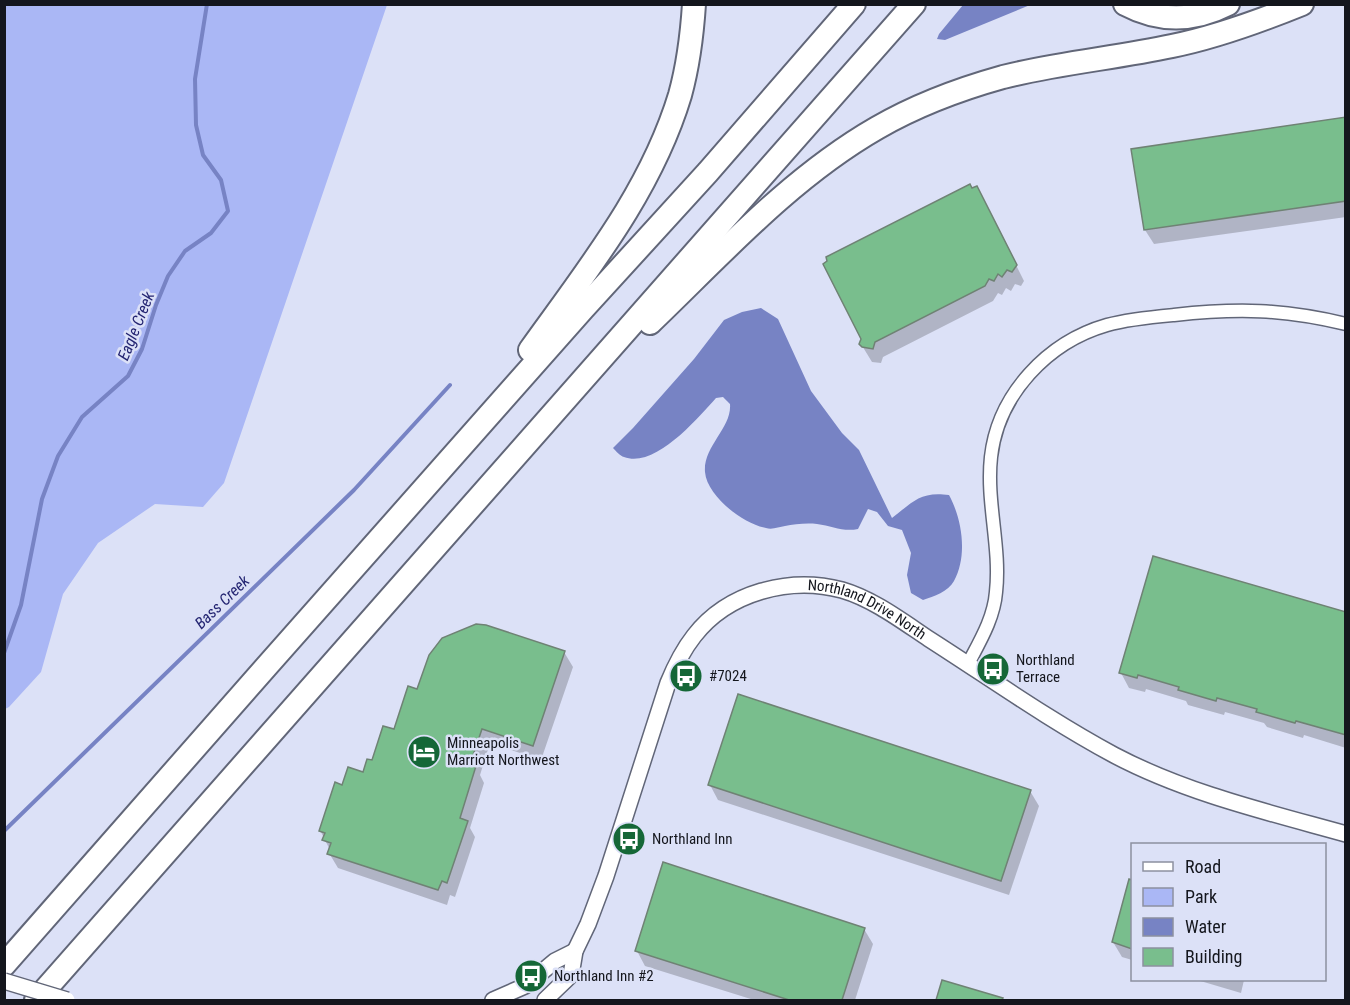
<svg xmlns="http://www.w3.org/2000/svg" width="1350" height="1005" font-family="'Roboto Condensed',sans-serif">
<rect width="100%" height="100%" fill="#dce1f7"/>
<polygon fill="#aab7f5" points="5,4 387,5 224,483 203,507 155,504 98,543 63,594 41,672 9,707 5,709"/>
<g fill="#7783c4">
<polygon points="963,5 963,4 1030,5 945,40 937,39 939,34"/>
<path d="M761,308L778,319L811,391L842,433L859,450L892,518C913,502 920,491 949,495C962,519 968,555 954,581C948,592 934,596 923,600L911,593L907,575L911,553L902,530L888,526L877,512L868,509L858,529C843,532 832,526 817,524C807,523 794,524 785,526C779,527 772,530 766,528C743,524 707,496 705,472C703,446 732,428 730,404L723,397L716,398C698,418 655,469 624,457C620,456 616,451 613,448L633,428L694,359L724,320L742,312Z"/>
</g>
<g fill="#0003">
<polygon points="1346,119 1346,217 1154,244 1145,230"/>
<polygon points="985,203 1024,281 1021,286 1015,284 1011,291 1006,288 1002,295 998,293 993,301 883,357 881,363 872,362 861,344"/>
<polygon points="1346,613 1346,748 1304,735 1303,738 1267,727 1264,723 1225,712 1224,715 1188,705 1186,701 1146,689 1145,692 1129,688 1121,673"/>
<polygon points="564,652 573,667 541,760 490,743 480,775 484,783 470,828 475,837 455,897 450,895 447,905 338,868 329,853 330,850 320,830 343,787 363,774 395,731 418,691"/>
<polygon points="710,785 1030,791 1039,806 1009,895 718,800"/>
<polygon points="1132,874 1132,960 1122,957 1113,942"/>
<polygon points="864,929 873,944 855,1000 754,1000 645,966 637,951"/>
<polygon points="1197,980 1244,980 1241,993"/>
<polygon points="943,981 1006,1000 937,1000"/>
</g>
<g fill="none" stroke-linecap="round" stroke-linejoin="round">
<g stroke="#7783c4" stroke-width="4">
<polyline points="4,653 21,605 42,499 58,456 82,417 128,376 142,349 156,305 168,276 185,251 211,233 228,211 221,180 203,155 196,125 195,79 207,4"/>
<polyline points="4,831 354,490 450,385"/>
</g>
</g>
<g fill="#79be8d" stroke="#6f8274" stroke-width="1.5">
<polygon points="1346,117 1346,201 1144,230 1131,149"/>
<polygon points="970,184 972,188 977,186 1017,265 1012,272 1007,270 1002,277 998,274 994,281 989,279 985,286 875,342 873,349 862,347 859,344 861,339 823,264 827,261 826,257"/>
<polygon points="1153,556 1346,612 1346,735 1296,721 1295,723 1256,712 1257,709 1217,698 1216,701 1178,690 1179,687 1138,675 1137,678 1119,673"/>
<polygon points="476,624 486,625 565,651 533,746 482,729 470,764 476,766 460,818 468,821 447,883 442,881 438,890 327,854 331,843 322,840 325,833 319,831 335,782 342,785 348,767 363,772 367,759 372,760 383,726 394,729 408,686 417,689 429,655 442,638"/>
<polygon points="738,694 1031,790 1001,881 708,785"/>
<polygon points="663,862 865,928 842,1000 789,1000 635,951"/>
<polygon points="1129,879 1132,880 1132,949 1112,942"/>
<polygon points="942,980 1003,998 1002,1000 936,1000"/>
</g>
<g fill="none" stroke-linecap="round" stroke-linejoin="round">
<defs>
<path id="minor" d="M968,664C980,641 994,618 996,592C1001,547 986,502 991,457C998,394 1048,342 1107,325C1129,319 1152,317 1174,315C1238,308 1283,309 1346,324"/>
<g id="tertiary">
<polyline points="493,1000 525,986 555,961 575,951"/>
<path id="s1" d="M545,1000L571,975L575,951L588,924L606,876L668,683C675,666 683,650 694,636C728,592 790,576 842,590C873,599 902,621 929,639C990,678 1049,720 1114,755C1186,793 1267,812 1346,834"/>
</g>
<g id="motorway">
<path d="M1125,4C1159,22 1193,22 1228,4"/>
<path d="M650,323C721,255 790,178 877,128C915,106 960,89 1003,77C1058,63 1116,58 1172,46C1217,37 1260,21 1302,4"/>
<path d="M530,350C588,269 651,191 680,95C688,66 692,35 694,4"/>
<polyline points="4,965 266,667 583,309 708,172 854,4"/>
<polyline points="36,1000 914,4"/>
</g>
</defs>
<use href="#minor" stroke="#616678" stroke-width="15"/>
<use href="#tertiary" stroke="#616678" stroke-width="18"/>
<use href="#motorway" stroke="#616678" stroke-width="26"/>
<use href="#minor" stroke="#fff" stroke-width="12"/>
<use href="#tertiary" stroke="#fff" stroke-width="15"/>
<use href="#motorway" stroke="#fff" stroke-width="22"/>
<defs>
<polyline id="tertiary-bridge" points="4,981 67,1000"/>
</defs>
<use href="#tertiary-bridge" stroke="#616678" stroke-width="18" stroke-linecap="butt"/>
<use href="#tertiary-bridge" stroke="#fff" stroke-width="15"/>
</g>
<defs>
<symbol id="bus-disc" viewBox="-11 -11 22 22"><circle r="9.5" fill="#156737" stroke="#dce1f7"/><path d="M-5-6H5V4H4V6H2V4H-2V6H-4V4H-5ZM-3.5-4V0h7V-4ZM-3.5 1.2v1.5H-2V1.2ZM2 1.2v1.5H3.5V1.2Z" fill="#fff"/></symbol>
<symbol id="hotel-disc" viewBox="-11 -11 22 22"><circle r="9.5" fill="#156737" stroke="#dce1f7"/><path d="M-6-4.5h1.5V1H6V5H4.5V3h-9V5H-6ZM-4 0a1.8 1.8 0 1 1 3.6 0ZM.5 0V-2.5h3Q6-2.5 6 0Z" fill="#fff"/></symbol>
</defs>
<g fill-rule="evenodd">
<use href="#bus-disc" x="974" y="650" width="38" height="38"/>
<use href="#bus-disc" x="667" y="657" width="38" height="38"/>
<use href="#hotel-disc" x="405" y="733" width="38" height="38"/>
<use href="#bus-disc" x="610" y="820" width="38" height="38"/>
<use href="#bus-disc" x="512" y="957" width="38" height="38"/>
</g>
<g text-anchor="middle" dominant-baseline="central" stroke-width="5" stroke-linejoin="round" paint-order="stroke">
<g font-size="15" fill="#14161d" stroke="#dce1f7">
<text stroke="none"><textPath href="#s1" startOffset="592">Northland Drive North</textPath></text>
</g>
<g font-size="15" fill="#14161d" stroke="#dce1f7" text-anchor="start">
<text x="1016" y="660">Northland<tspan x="1016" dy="17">Terrace</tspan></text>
<text x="709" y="676">#7024</text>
<text x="447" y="743">Minneapolis<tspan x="447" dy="17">Marriott Northwest</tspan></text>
<text x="652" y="839">Northland Inn</text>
<text x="554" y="976">Northland Inn #2</text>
</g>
<g font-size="16" font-style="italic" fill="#242572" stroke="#dce1f7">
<text transform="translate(136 326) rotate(-68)">Eagle Creek</text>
<text transform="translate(222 602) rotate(-44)">Bass Creek</text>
</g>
</g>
<rect width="1350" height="1005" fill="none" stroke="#14161d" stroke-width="12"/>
<rect x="1131" y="843" width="195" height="138" fill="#dce1f7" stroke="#8c90a0" stroke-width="1.5"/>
<rect x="1143" y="862" width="30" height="9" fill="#ffffff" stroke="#8c90a0" stroke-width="1.5"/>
<text x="1185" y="873" font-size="18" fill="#14161d">Road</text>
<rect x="1143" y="888" width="30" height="18" fill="#aab7f5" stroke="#8c90a0" stroke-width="1.5"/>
<text x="1185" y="903" font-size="18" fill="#14161d">Park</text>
<rect x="1143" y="918" width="30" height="18" fill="#7783c4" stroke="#8c90a0" stroke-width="1.5"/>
<text x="1185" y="933" font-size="18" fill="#14161d">Water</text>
<rect x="1143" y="948" width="30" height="18" fill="#79be8d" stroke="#8c90a0" stroke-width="1.5"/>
<text x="1185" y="963" font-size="18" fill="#14161d">Building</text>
</svg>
